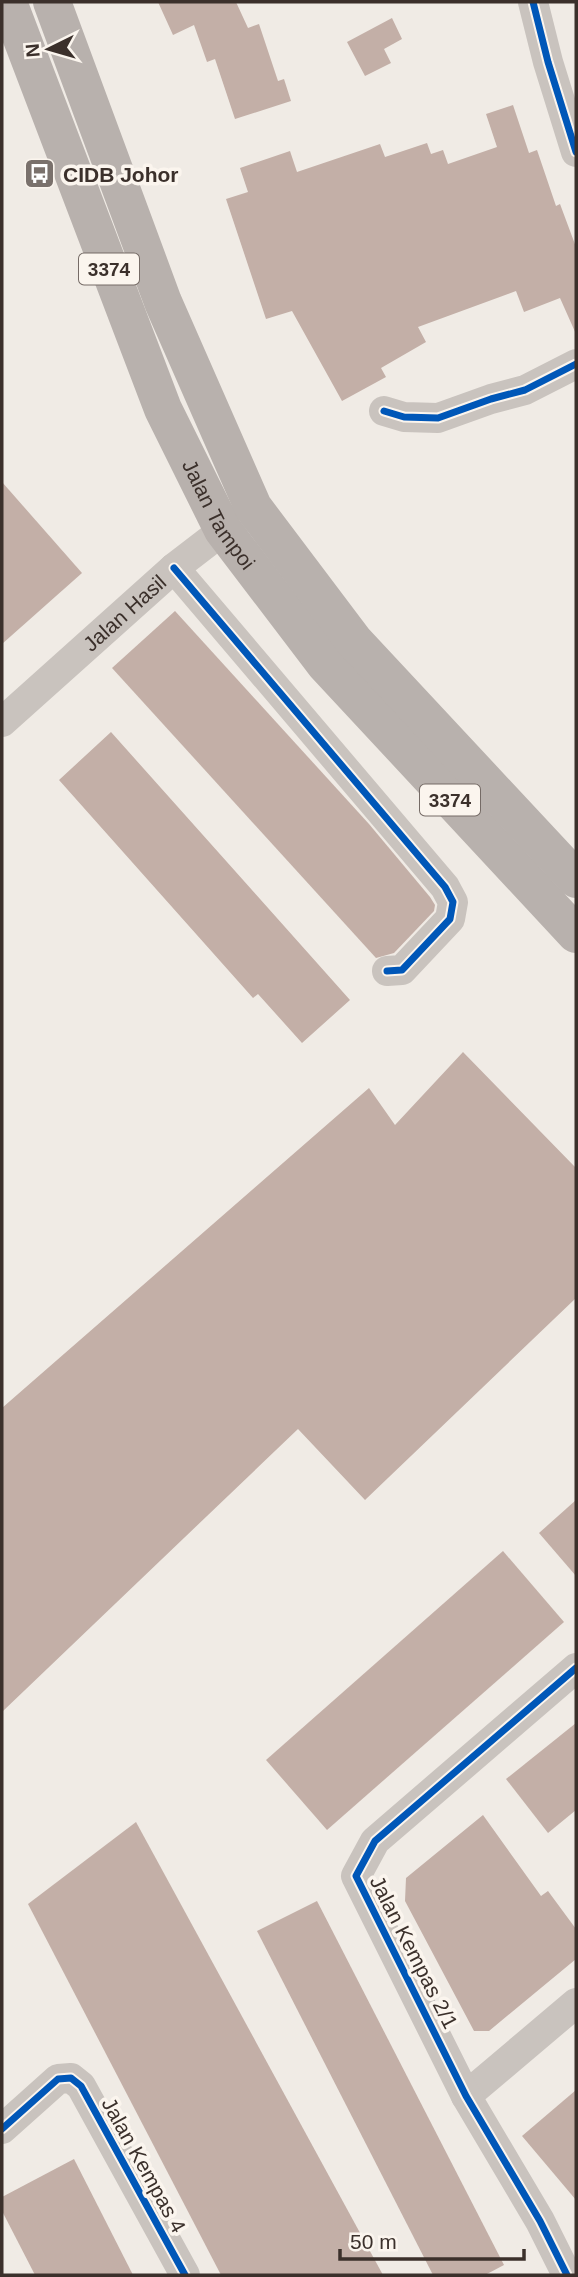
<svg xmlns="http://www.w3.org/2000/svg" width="578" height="2277" font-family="Helvetica,sans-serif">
<rect width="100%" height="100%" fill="#f0ebe5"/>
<g fill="#c3afa7">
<polygon points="158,2 236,2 248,28 259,24 278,81 284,79 291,101 235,119 215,59 207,62 194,25 173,35"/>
<polygon points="392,18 402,39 384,49 391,63 365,76 347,42"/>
<polygon points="513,105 529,153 537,150 556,206 560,204 576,247 576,334 560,298 524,312 516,291 418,327 426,342 381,368 386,377 342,401 292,311 266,319 226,199 248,192 240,168 290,151 297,172 380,144 385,157 427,143 431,154 443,150 448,164 497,147 486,114"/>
<polygon points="2,482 82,573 2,644"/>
<polygon points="175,611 369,824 430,897 435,905 434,911 394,953 376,958 112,668"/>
<polygon points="111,732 350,1000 302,1043 258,994 253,998 59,780"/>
<polygon points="463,1052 576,1168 576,1298 365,1500 298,1429 2,1712 2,1408 369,1088 395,1125"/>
<polygon points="576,1500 576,1576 539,1533"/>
<polygon points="503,1551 564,1622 327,1830 266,1760"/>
<polygon points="576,1723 576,1810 548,1833 506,1779"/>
<polygon points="483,1815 541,1896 548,1891 576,1929 576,1959 489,2031 474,2031 405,1901 406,1878"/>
<polygon points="136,1822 383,2275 221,2275 28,1904"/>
<polygon points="317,1901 504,2265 485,2275 433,2275 257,1931"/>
<polygon points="576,2090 576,2200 522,2136"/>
<polygon points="74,2159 133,2275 35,2275 2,2211 2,2197"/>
</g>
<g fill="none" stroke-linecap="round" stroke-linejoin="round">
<g stroke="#c9c3be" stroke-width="30">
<polyline points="533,2 548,62 576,152"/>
<polyline points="384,411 404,417 438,418 491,399 525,390 576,364"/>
<polyline points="174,568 445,887 453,902 450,919 402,970 387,971"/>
<path id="s1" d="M2,722L174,568L239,518"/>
<polyline points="466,2096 576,2003"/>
<polyline points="2,2129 58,2079 71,2078 81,2086 185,2275"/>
<polyline points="567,2275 540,2221 466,2096 356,1876 375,1841 576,1668"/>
</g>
<g stroke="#b8b1ad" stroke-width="38">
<path id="s2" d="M8,2L163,409L223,530L325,664L576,934"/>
<polyline points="52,2 163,302 253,507 354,641 576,879"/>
</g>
<defs>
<g id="cycleway">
<polyline points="533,2 548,62 576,152"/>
<polyline points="384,411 404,417 438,418 491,399 525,390 576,364"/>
<polyline points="174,568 445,887 453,902 450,919 402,970 387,971"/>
<polyline points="2,2129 58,2079 71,2078 81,2086 185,2275"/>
<polyline points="567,2275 540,2221 466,2096 356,1876 375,1841 576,1668"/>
</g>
</defs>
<use href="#cycleway" stroke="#fbf5ee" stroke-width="11"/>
<use href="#cycleway" stroke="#0057b8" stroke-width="7"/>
</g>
<defs>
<symbol id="bus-square" viewBox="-11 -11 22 22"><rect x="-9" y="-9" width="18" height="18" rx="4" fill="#7a716c" stroke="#fbf5ee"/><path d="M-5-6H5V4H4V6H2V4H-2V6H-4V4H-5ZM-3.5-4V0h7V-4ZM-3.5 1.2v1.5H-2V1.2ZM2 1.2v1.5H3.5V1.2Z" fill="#fff"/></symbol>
</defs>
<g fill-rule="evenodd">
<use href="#bus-square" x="22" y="156" width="35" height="35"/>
</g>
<g text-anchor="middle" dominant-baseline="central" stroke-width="7" stroke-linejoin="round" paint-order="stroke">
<g fill="#fbf5ee" stroke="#756b66" stroke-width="2">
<rect x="79" y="253.5" width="60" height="31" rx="5"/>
<rect x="420" y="784.5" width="60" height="31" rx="5"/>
</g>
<g font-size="19" font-weight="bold" fill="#3b302b">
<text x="109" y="269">3374</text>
<text x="450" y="800">3374</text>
</g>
<g font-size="21" font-weight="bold" fill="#3b302b" stroke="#fbf5ee" text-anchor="start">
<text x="63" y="174">CIDB Johor</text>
</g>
<g font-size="21" fill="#3b302b" stroke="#fbf5ee">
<text stroke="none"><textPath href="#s2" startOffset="555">Jalan Tampoi</textPath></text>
<text stroke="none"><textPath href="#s1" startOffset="164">Jalan Hasil</textPath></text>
<text transform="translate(414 1952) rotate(63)">Jalan Kempas 2/1</text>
<text transform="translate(144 2165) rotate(61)">Jalan Kempas 4</text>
</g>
</g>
<rect width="578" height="2277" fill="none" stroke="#3b302b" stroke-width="7"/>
<g transform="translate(49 49) rotate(265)" stroke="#fbf5ee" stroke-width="5" paint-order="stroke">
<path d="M0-5L12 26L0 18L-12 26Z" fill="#3b302b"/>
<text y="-10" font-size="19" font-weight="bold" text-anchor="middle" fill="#3b302b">N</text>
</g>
<path d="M340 2249v10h184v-10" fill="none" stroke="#3b302b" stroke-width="3.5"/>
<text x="350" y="2249" font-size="21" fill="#3b302b" stroke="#fbf5ee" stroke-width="5" paint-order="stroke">50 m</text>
</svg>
